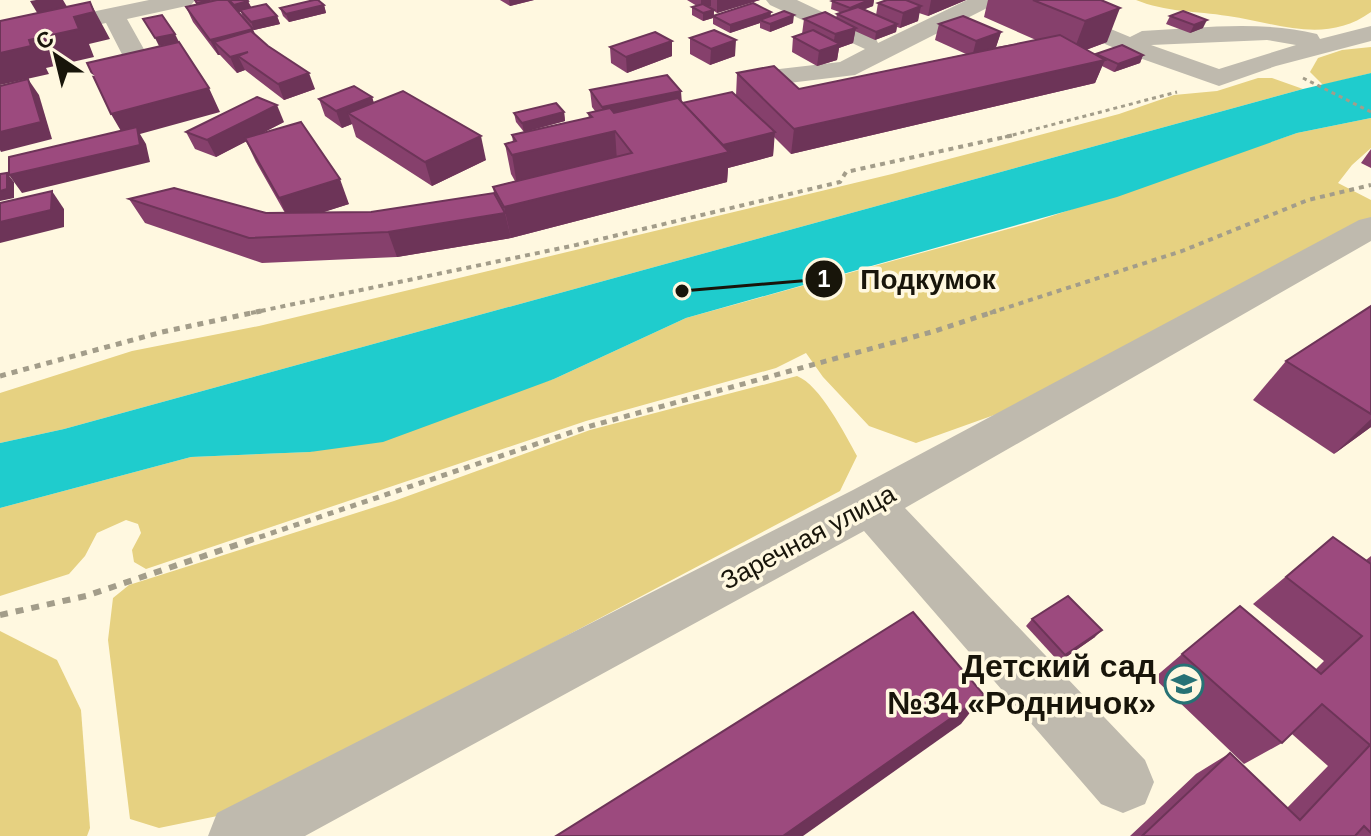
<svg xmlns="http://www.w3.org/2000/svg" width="1371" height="836" font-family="Arial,sans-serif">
<rect width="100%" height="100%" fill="#fff8e0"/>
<g fill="#e6d181">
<path d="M1136,0H1371V12C1325,45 1278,23 1228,16C1196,11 1165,12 1136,0Z"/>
<polygon points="1371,47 1371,73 1323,85 1310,72 1318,58 1342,50"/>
<polygon points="1258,78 1272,78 1303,89 64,429 0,443 0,393 132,351 259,326 892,174 1119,114 1174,95 1217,91"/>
<polygon points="1371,118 1371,148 1352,165 1338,183 1371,200 1371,219 1042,398 916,443 869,426 823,377 806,353 776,368 586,421 146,569 134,562 132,550 141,533 138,524 126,520 97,533 85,556 69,574 0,596 0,508 191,457 310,452 554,379 686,318 1037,221 1297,133"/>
<path d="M797,376C820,385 845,434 857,456L840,491L232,813L159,828L130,819L108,640L113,598L129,585L394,501L590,430Z"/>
<polygon points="0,631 57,660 81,710 90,828 87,836 0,836"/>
</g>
<polygon fill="#1fcccd" points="1371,73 1371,118 1297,133 1117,197 686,318 554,379 383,442 310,452 191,457 0,508 0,443 64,429 1303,89"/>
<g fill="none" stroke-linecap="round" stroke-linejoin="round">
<g stroke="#a39d8a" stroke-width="3" stroke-dasharray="4 4" stroke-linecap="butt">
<polyline points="1303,78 1371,112"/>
<polyline points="1005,137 1177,92"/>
</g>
<g stroke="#a39d8a" stroke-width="4" stroke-dasharray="5 5" stroke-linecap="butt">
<polyline points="251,313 576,245 840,182 846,172 1014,135"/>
<polyline points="990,313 1182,251 1308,200 1371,185"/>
</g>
<g stroke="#a39d8a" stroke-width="5" stroke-dasharray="6 6" stroke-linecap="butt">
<polyline points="0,376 162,332 261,311"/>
<polyline points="248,541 587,427 935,331 996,311"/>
</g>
<polyline stroke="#a39d8a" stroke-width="6" stroke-dasharray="8 8" stroke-linecap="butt" points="0,615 86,596 254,539"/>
<g fill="#bfbaae" fill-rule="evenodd">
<polygon points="149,0 195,0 191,5 127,19 150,60 146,66 128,66 106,23 0,45 0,31"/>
<polygon points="766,0 797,0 875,37 878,43 967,0 997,0 993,5 855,75 764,86 754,84 751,78 754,72 840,62 865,49 770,5"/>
<path d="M1009,0H1041L1130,37L1142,31C1200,28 1260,20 1317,34L1320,39L1371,26V41L1276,66L1219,86L1131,55L1013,5ZM1267,40L1296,45L1219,69L1151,45Z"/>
<polygon points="1371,217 1371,241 905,508 1145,760 1154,782 1145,804 1123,813 1101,804 864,531 305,836 208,836 217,813 853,490 1359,220"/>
</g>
</g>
<g fill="#86406c">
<polygon points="194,0 247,0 251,7 277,16 280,24 254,30 243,18 241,12 238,12 255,34 315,89 284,100 245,70 237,73 220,55 218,55 193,22 186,7 197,5"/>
<polygon points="500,0 534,0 510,6"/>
<polygon points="687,0 760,0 717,13 714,11 714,16 771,12 770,16 793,23 770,32 760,28 760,23 730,33 713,24 713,18 703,21 692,15 692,7 697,6"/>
<polygon points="835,0 874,0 873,6 863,10 876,15 878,3 887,0 966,0 928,16 919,13 918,21 900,28 897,27 896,32 875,40 855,31 853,43 839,48 837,60 817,66 792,52 793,37 802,34 804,19 836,18 837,14 842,13 831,9 832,1"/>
<polygon points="988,0 1101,0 1107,42 1086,50 1096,55 1096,54 1143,55 1140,63 1114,72 1102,66 1095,83 791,154 774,137 773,156 728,168 727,182 511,238 397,257 262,263 145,223 129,199 266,213 285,213 256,162 246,141 216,157 195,149 186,132 284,122 262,133 349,204 323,212 371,212 494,193 493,187 515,181 511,174 505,144 513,142 512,135 589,118 588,113 595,111 592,107 590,90 681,91 682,103 736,96 737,73 799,89 966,54 935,40 939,24 1001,32 996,47 1036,40 984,17"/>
<polygon points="324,5 326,13 289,22 283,16 280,8"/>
<polygon points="1170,16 1203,28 1190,33 1166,24"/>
<polygon points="690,38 735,56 710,65 690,54"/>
<polygon points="672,41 672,56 627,73 611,63 610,47"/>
<polygon points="372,97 374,103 486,160 432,186 356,137 352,124 342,128 325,116 319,99"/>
<polygon points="564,112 565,121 524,132 516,122 514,113"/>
<polygon points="1371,149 1371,168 1361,163"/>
<polygon points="1371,306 1371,427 1334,454 1253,400 1286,361"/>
<polygon points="1333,537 1366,560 1371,556 1371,836 1130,836 1196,774 1230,753 1287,808 1328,766 1292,734 1282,743 1244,764 1154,678 1182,654 1316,669 1324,661 1253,604"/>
<polygon points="1032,619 1095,637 1059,662 1026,626"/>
</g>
<g fill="#6d3458">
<polygon points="36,0 63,0 69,10 39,16 30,1"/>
<polygon points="509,0 534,0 510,6"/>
<polygon points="701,0 711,0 711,6 701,8"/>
<polygon points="717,0 760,0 717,13"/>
<polygon points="869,0 874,0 873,6 848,15 850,8"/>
<polygon points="931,0 966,0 928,16"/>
<polygon points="248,1 252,9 237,12 234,5"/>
<polygon points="90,2 110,39 89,44 94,57 46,68 49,74 0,85 0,53 29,40 74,17"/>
<polygon points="324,5 326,13 289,22 286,14"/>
<polygon points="921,6 918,21 900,28 903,13"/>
<polygon points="1120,8 1107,42 1072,55 1085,21"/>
<polygon points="714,10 713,18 703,21 703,13"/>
<polygon points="771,12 770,20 760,20 760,23 730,33 730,25"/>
<polygon points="794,15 793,23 770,32 770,24"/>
<polygon points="277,16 280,24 254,30 251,22"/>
<polygon points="1207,20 1203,28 1190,33 1194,25"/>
<polygon points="897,24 896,32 875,40 876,32"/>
<polygon points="856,28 853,43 839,48 837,60 817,66 819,51 833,46 835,34"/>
<polygon points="253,29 259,45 214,42 220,55 218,55 210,40"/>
<polygon points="1001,32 996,47 972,57 976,41"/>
<polygon points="175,34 179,42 159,46 155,38"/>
<polygon points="736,40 735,56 710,65 711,49"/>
<polygon points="672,41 672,56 627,73 626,57"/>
<polygon points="248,52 238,56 245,70 237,73 230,57"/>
<polygon points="1143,55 1140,63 1114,72 1118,64"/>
<polygon points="1105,60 1095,83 791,154 794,129"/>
<polygon points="309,73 315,89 284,100 278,84"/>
<polygon points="28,79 39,95 52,139 1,152 0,150 0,132"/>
<polygon points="209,88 220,112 140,134 146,144 150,162 22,193 9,175 125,138 111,114"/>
<polygon points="681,91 681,108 604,124 602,107"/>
<polygon points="372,97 377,114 348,113 352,124 342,128 336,111"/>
<polygon points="277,105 284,122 216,157 207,140"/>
<polygon points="564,112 565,121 524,132 522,123"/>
<polygon points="615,131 617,161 517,185 512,155"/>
<polygon points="775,132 773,156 728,168 727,182 511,238 504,207 718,146"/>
<polygon points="481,136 486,160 432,186 425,162"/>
<polygon points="7,173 14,182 14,198 0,201 0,191"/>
<polygon points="340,179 349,204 290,223 279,198"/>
<polygon points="52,191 64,209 64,227 0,243 0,222"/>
<polygon points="505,213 511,238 397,257 388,232"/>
<polygon points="1371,419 1371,427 1334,454"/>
<polygon points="1102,630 1095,637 1059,662 1065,655"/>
<polygon points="984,695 961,724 803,836 783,836"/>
</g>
<g fill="#9c4a7e" stroke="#6d3458" stroke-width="2">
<polygon points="195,0 210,0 197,3"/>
<polygon points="217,0 228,0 253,29 210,40 186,7"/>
<polygon points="229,0 247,0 248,1 234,5"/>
<polygon points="314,0 318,0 324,5 286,14 280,8"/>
<polygon points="835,0 869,0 850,8 832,1"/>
<polygon points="887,0 906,0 921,6 903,13 878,3"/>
<polygon points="1033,0 1101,0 1120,8 1085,21"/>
<polygon points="90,2 94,12 74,17 79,29 29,40 31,46 0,53 0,21"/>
<polygon points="753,3 771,12 730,25 713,16"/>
<polygon points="266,4 277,16 251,22 240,10"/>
<polygon points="703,4 714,10 703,13 692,7"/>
<polygon points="858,7 897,24 876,32 837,14"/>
<polygon points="784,11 794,15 770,24 760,20"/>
<polygon points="1183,11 1207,20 1194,25 1170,16"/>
<polygon points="825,12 856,28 835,34 804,19"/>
<polygon points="162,15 175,34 155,38 143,19"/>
<polygon points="963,16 1001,32 976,41 939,24"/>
<polygon points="714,30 736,40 711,49 690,38"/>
<polygon points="813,30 840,44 819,51 793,37"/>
<polygon points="251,31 268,46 309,73 278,84 238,56 248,52 230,57 214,42"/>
<polygon points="655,32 672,41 626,57 610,47"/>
<polygon points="1060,35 1105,60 794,129 737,73 774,66 799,89"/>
<polygon points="179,42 209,88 111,114 87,63"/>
<polygon points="1122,45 1143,55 1118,64 1096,54"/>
<polygon points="667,75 681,91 602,107 590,90"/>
<polygon points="28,79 41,122 0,132 0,86"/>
<polygon points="354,86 372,97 336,111 319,99"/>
<polygon points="403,91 481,136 425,162 348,113"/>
<polygon points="732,92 775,132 723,145 682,103"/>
<polygon points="257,97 277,105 207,140 186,132"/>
<polygon points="678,98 729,152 504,207 493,187 632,153 615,131 512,155 505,144 516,141 512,135 592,117 588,113 610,108 614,113"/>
<polygon points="556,103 564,112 522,123 514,113"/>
<polygon points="301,122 340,179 279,198 245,138"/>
<polygon points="137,127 140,145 9,175 9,157"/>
<polygon points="7,173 7,189 0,191 0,174"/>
<polygon points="174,188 266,213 371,212 494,193 505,213 388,232 249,238 129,199"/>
<polygon points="52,191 51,210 0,222 0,203"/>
<polygon points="1371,306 1371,414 1286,361"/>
<polygon points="1333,537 1371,564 1371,833 1364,826 1355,836 1142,836 1230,753 1300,820 1370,745 1322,704 1282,743 1182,654 1240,606 1321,674 1362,636 1286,577"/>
<polygon points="1068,596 1102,630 1065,655 1032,619"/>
<polygon points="913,612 984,695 783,836 556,836"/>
</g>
<defs>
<symbol id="school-ring" viewBox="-11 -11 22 22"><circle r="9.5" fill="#fff8e0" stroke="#277275" stroke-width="1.5"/><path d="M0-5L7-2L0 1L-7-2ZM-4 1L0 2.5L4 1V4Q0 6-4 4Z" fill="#277275"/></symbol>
</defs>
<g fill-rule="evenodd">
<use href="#school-ring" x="1162" y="662" width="44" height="44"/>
</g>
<g text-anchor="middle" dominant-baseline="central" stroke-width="7" stroke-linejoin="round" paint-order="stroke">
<g font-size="26" fill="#18150a" stroke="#fff8e0">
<text transform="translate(808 537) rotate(-28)">Заречная улица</text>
</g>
<g font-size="32" font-weight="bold" fill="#18150a" stroke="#fff8e0" text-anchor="end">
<text x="1156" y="666">Детский сад<tspan x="1156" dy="37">№34 «Родничок»</tspan></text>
</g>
</g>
<path fill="none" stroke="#18150a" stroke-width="3" d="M682 291L824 279"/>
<g fill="#18150a" stroke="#fff8e0" stroke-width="3">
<circle cx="682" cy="291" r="8"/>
<circle cx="824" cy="279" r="20"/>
</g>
<g font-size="24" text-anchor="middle" font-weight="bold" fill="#fff">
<text x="824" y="287">1</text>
</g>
<g font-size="28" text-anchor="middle" font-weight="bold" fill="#18150a" stroke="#fff8e0" stroke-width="7" stroke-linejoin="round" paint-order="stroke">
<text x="928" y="289">Подкумок</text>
</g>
<g transform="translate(56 56) rotate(325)" stroke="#fff8e0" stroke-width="6" paint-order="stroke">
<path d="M0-6L14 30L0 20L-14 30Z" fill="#18150a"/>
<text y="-12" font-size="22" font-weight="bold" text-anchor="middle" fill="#18150a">С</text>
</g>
</svg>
